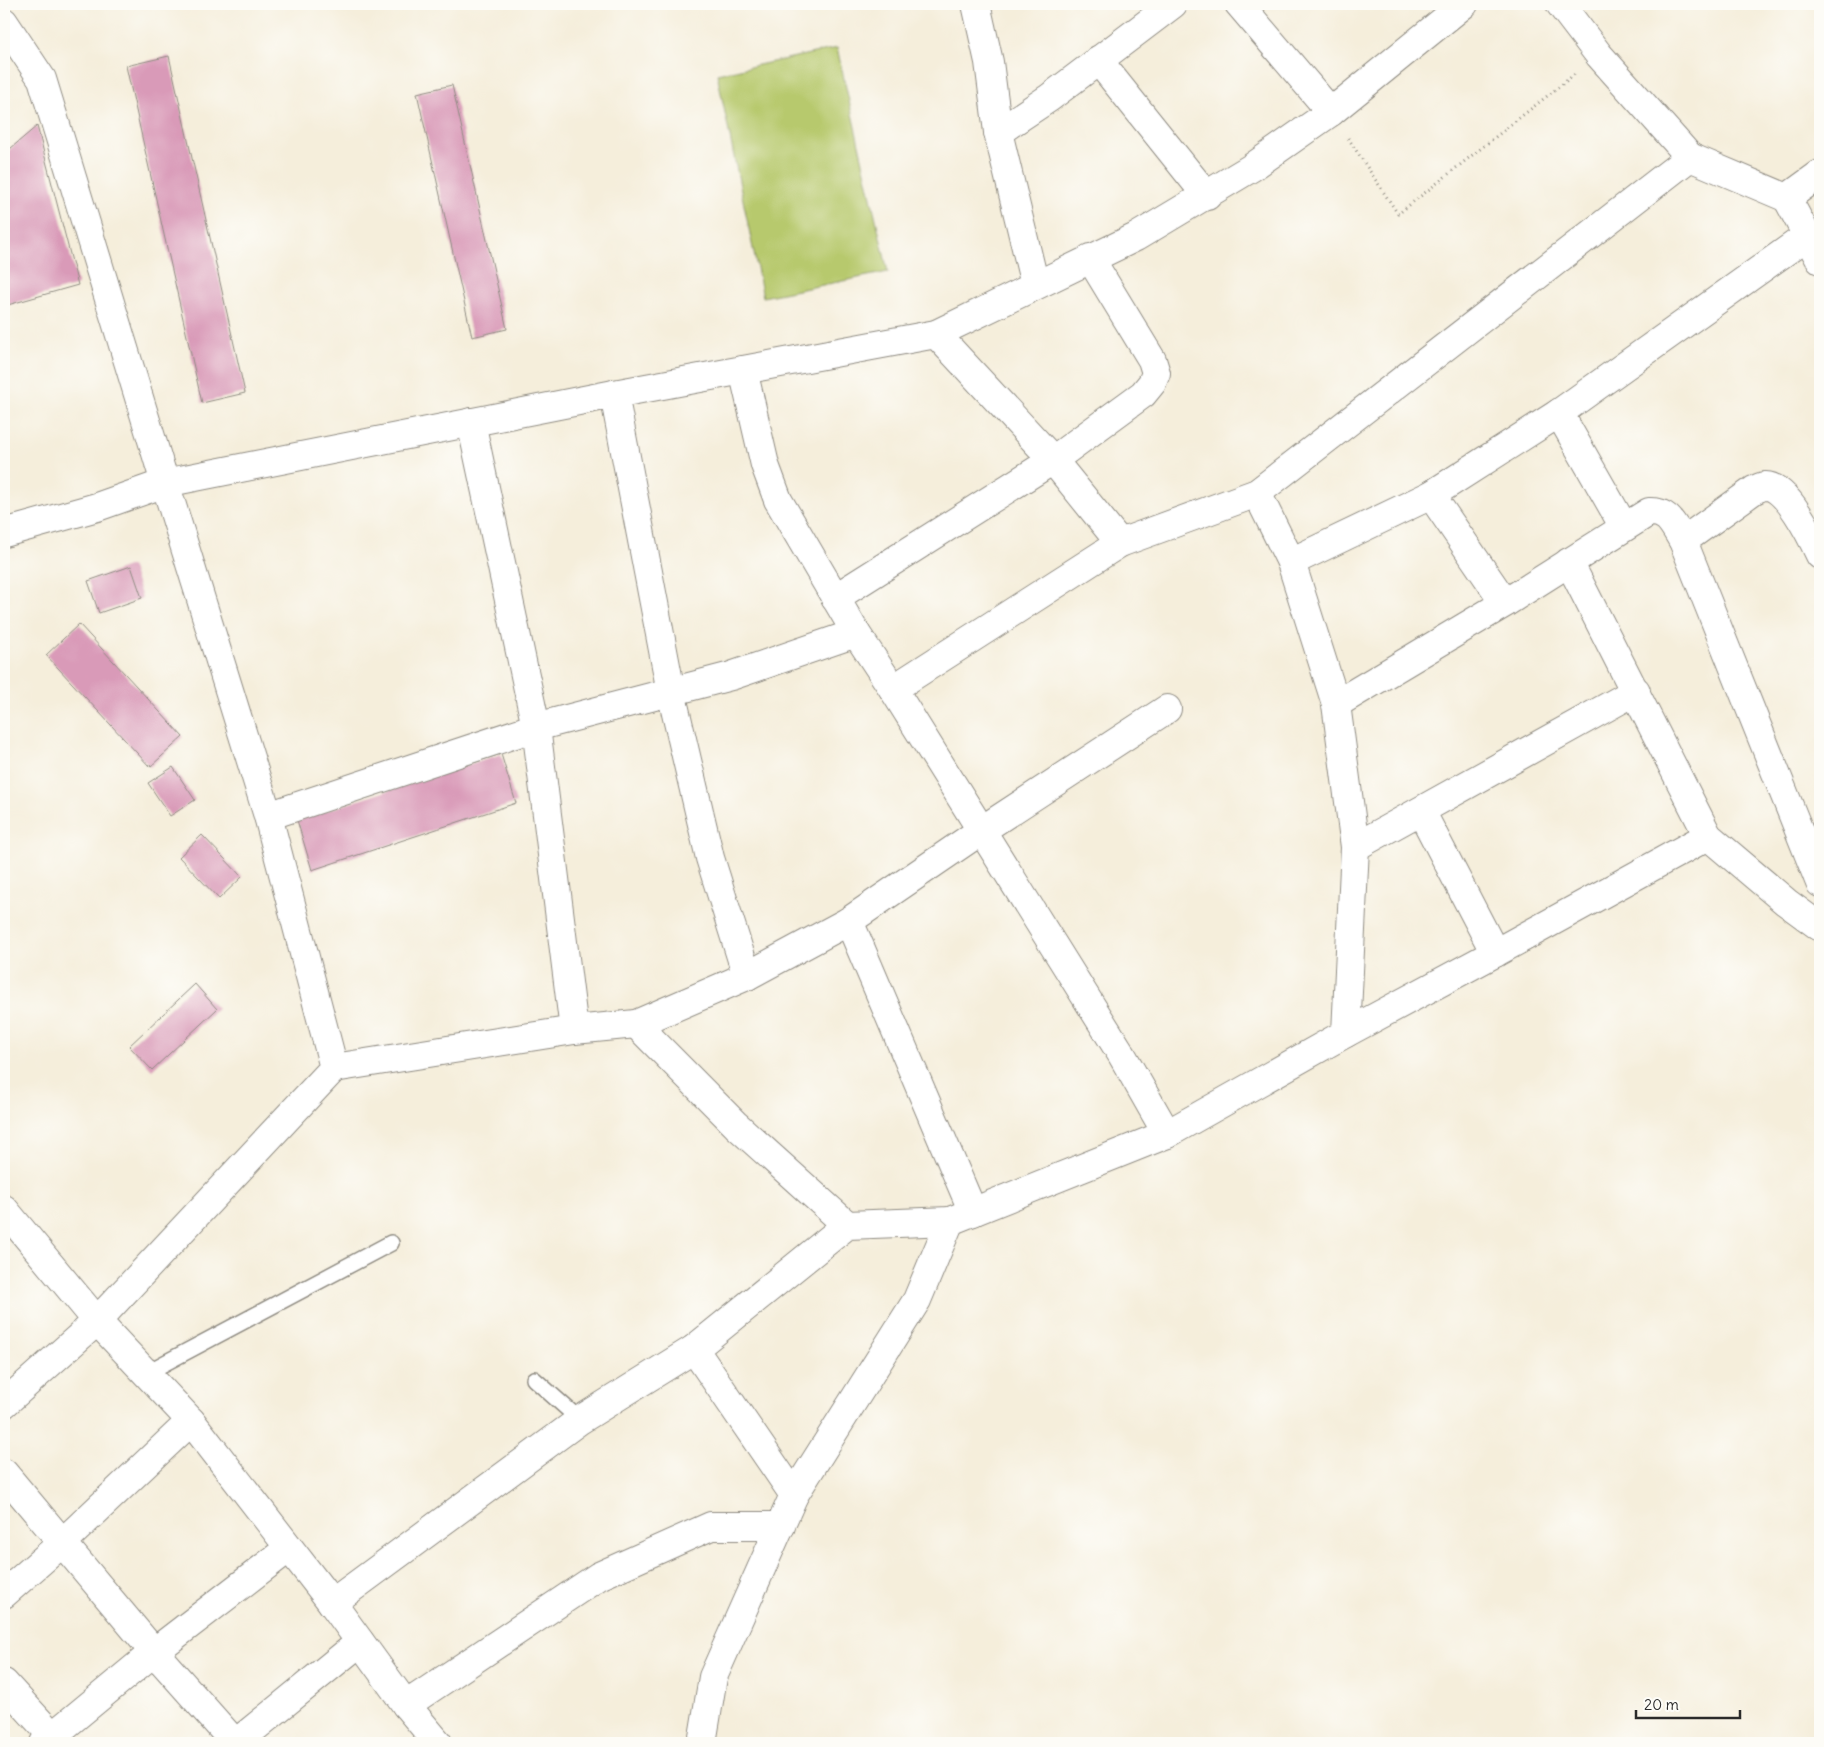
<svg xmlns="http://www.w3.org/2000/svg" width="1824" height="1747" font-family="Delius,sans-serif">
<rect width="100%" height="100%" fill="#fdfcf7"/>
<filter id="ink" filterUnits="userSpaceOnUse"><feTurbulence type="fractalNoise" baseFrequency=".02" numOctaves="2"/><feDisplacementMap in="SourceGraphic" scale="10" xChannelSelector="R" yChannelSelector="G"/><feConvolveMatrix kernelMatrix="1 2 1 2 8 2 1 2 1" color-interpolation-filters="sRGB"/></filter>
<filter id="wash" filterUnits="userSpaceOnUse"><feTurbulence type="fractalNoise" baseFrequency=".0096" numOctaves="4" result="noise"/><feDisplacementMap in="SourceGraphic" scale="20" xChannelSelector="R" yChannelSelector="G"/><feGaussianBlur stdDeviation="1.12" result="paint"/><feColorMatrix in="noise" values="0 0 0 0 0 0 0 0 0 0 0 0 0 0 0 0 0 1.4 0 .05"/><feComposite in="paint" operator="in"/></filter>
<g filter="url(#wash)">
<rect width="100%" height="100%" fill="#f5eedb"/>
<polygon fill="#b7c96d" stroke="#717a4c" points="837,48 888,272 763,297 717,74"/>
<g id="blocks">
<g fill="#d99ab8">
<polygon points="169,56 245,393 202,403 126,66"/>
<polygon points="452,85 507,329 472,337 417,93"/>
<polygon points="37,126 78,285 4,306 4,154"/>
<polygon points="131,566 142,598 99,613 88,581"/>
<polygon points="79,624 183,737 150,767 46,655"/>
<polygon points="501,754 516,803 312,870 297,820"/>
<polygon points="173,767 195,800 170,816 148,783"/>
<polygon points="202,835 242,877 219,899 179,857"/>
<polygon points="195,984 217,1009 152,1070 129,1046"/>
</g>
</g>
</g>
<g filter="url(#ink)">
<use href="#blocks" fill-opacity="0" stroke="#908c83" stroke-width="1"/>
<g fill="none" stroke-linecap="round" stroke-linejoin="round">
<defs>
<g id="service">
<polyline points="146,1373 391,1243"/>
<polyline points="534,1379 580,1420"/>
</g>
<g id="minor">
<polyline points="976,4 989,62 998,132 1035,285"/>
<polyline points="1239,4 1331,112"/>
<polyline points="1560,4 1599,55 1690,157 1787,198 1820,174"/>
<polyline points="4,22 42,79 165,483 268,816 334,1068 97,1321 4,1404"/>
<polyline points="1098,60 1207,196"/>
<polyline points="998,132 1049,98 1173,4"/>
<polyline points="1787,198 1820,260"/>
<polyline points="936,334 1053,460 1120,543"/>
<polyline points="743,370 765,465 778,500 856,633 893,689 1122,1055 1167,1134"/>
<polyline points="614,394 671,692 710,858 747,976"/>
<polyline points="1559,413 1624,527"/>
<polyline points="471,422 536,727 574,1030"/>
<polyline points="1257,493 1291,562 1336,704 1355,847 1346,1033"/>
<polyline points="1431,495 1505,603"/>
<polyline points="4,533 97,507 165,483 614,394 936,334 1136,237 1251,168 1331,112 1464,4"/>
<path d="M1683,541L1754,490C1757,489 1761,486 1765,486C1786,484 1812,538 1820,555"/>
<polyline points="1291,562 1431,495 1559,413 1807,236"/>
<polyline points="1569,562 1708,836 1786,902 1820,927"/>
<polyline points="835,598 1053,460 1143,394 1152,383 1156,373 1152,360 1090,258"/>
<polyline points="893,689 1120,543 1257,493 1690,157"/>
<path d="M1336,704L1505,603L1649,512C1669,511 1673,525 1683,541L1820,883"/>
<polyline points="1421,811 1495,953"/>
<polyline points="268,816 536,727 731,676 856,633"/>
<polyline points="1355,847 1636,691"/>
<polyline points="849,921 973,1212"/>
<polyline points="636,1024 736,1125 847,1225"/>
<polyline points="334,1068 574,1030 636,1024 747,976 849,921 982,830 1167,709"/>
<polyline points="4,1209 97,1321 191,1421 332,1603 406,1705 438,1743"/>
<polyline points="694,1349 794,1495"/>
<polyline points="4,1473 154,1652 235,1743"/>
<polyline points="4,1594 62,1543 191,1421"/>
<polyline points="332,1603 580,1420 694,1349 847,1225 950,1221 1167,1134 1346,1033 1495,953 1708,836"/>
<polyline points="4,1683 59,1743"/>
<polyline points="406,1705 599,1576 711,1526 781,1526"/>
<polyline points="44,1743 154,1652 289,1548"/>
<polyline points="236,1743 360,1642"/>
<polyline points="702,1743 713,1677 794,1495 917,1300 950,1221"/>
</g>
</defs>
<use href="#service" stroke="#908c83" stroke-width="18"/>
<use href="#minor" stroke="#908c83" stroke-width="30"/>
<polyline stroke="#908c83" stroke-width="3" stroke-dasharray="1 4" stroke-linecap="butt" points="1348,138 1398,214 1575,74"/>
<use href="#service" stroke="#fff" stroke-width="15"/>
<use href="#minor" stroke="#fff" stroke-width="28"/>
</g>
</g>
<rect width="1824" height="1747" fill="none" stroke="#fdfcf7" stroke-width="20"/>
<path d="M1636 1710v8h104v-8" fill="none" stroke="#2b2b2b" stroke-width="2.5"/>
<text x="1644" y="1710" font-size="15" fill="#2b2b2b" stroke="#fdfcf7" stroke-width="4" paint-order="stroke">20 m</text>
</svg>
